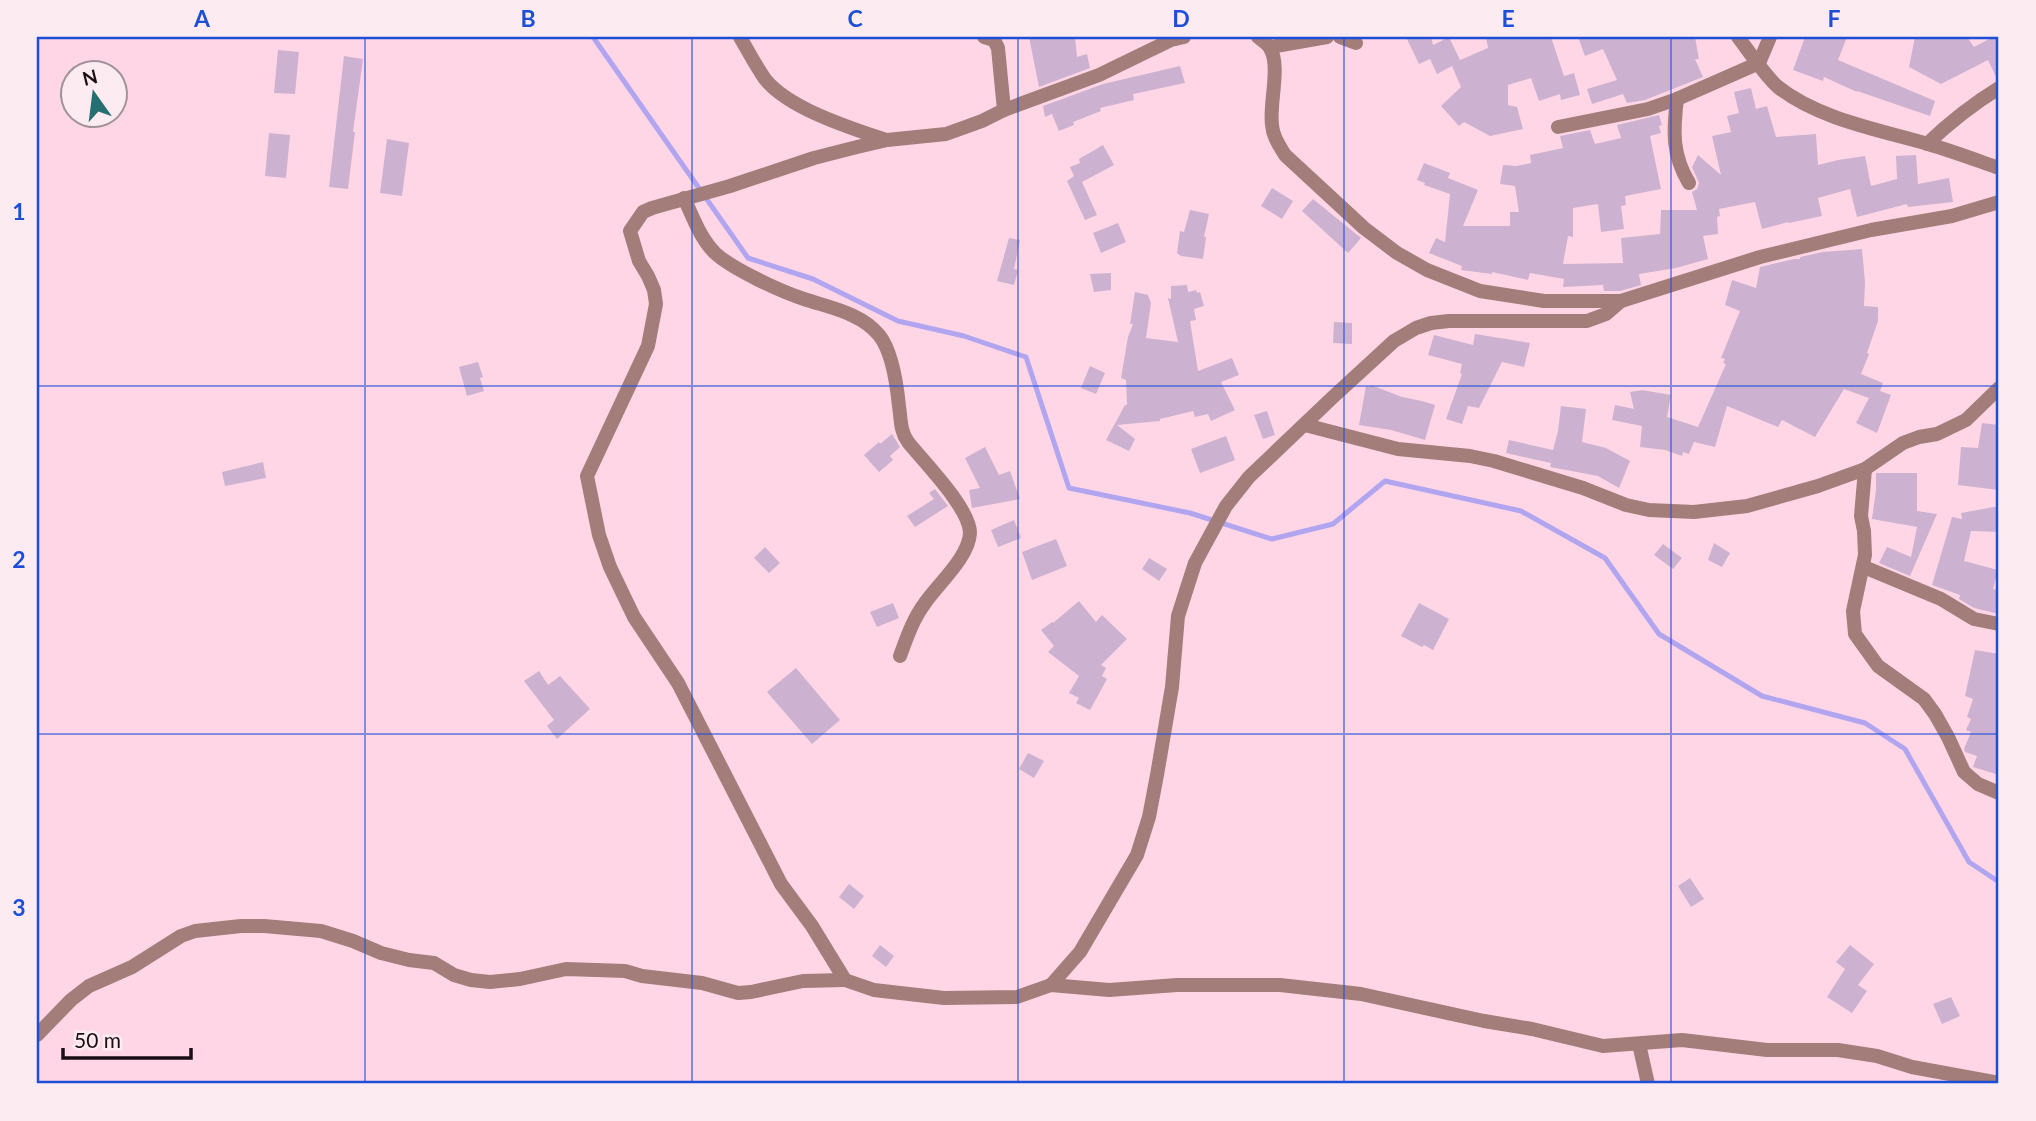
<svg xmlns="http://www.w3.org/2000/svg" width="2036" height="1121" font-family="Lato,sans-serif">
<rect width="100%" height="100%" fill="#ffd6e6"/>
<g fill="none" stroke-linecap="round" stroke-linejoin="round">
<polyline stroke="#b1a5f0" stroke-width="5" points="593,37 748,258 813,279 898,321 964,336 1026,357 1069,488 1190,513 1272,539 1333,524 1385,481 1521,511 1605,558 1659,634 1762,696 1865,723 1905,749 1969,862 1999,882"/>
</g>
<g fill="#ccb2d0">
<polygon points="1029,37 1075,37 1077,57 1087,54 1090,68 1039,87"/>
<polygon points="1406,37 1431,37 1433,45 1449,37 1460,60 1488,48 1486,37 1551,37 1564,76 1574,73 1580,95 1561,100 1560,94 1539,101 1531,78 1508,85 1508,105 1517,107 1523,129 1490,136 1464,122 1459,126 1441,106 1461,87 1452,66 1437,74 1430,59 1419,64"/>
<polygon points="1578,37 1695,37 1699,59 1695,59 1703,77 1645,100 1627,103 1623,94 1592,104 1587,89 1617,80 1603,49 1585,56"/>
<polygon points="1805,37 1847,37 1838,60 1935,101 1930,116 1857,91 1857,92 1824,77 1823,81 1793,70"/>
<polygon points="1915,37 1967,37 1974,47 1993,37 1999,37 1999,78 1997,79 1988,60 1941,84 1909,67"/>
<polygon points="278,50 299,52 295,94 274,93"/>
<polygon points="344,56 363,59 353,132 355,132 348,189 329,187"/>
<polygon points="1180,66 1185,83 1133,94 1134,100 1100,108 1101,111 1073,122 1074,125 1059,131 1052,114 1045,117 1043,106 1103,84"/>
<polygon points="1751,88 1756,109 1767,106 1776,137 1816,134 1818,165 1838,160 1865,156 1871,186 1897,179 1896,156 1916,155 1918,184 1949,178 1953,202 1908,207 1907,204 1857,217 1850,189 1818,198 1822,216 1789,223 1788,222 1762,229 1755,202 1719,209 1720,216 1717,217 1718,234 1703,236 1708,259 1676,268 1639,274 1641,285 1620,291 1604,291 1603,285 1563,287 1564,279 1530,273 1528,280 1492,272 1492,274 1461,270 1462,266 1429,253 1436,238 1445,242 1450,194 1424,185 1425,183 1417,180 1424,163 1450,173 1448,178 1478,190 1463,226 1510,226 1510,212 1519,212 1515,186 1500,184 1503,165 1516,166 1531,163 1530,155 1563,148 1560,136 1590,130 1595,144 1621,138 1617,125 1659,115 1662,125 1659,126 1661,133 1650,136 1661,189 1625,196 1626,205 1621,206 1624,229 1601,232 1598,204 1573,208 1573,237 1568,236 1563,264 1623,263 1621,238 1660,234 1661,210 1697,210 1692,192 1697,189 1699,183 1692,167 1698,155 1721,175 1712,136 1731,132 1727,116 1739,113 1734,92"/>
<polygon points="269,133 290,135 286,178 265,176"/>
<polygon points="387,139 409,143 402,196 380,193"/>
<polygon points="1103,145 1114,165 1082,182 1097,215 1085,220 1067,181 1074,176 1070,167 1080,163 1079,159"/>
<polygon points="1272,188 1293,201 1282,219 1261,206"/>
<polygon points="1313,199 1361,238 1348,253 1302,211"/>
<polygon points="1190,210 1209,214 1204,237 1206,237 1203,259 1181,256 1177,253 1180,231 1184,232"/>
<polygon points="1118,223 1126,242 1101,253 1093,233"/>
<polygon points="1009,238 1020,240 1014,269 1018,270 1014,285 997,281"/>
<polygon points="1862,249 1865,282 1864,306 1878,307 1878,321 1867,353 1869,354 1861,374 1883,383 1880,391 1891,395 1877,433 1856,423 1869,398 1844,389 1815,437 1782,420 1778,427 1727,406 1715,447 1694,442 1689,454 1683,452 1682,456 1665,450 1640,447 1642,426 1612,420 1615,405 1634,409 1630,392 1642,390 1671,395 1667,417 1698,427 1726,364 1723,363 1725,359 1721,358 1740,311 1725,305 1732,280 1756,288 1760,267 1794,259 1800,259 1800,257 1823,252"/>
<polygon points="1111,273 1111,290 1094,292 1090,274"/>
<polygon points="1187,285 1188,292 1196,290 1197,293 1200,292 1204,306 1194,309 1196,320 1190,321 1198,371 1232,358 1239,375 1221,382 1235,410 1211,421 1208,414 1195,417 1193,411 1160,419 1160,421 1117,425 1135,439 1129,451 1106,440 1125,405 1127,405 1126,380 1121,378 1128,337 1133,324 1130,324 1135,292 1148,295 1151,303 1146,338 1178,342 1168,298 1171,299 1171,286"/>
<polygon points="1334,322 1352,323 1352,344 1333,343"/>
<polygon points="1475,334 1530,343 1524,367 1502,362 1479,408 1468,406 1462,424 1446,419 1462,374 1460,373 1462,364 1428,355 1434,335 1473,345"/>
<polygon points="478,362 483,377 480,378 484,391 467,396 459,367"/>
<polygon points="1090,366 1105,373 1096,394 1081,388"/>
<polygon points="1371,385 1402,397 1422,401 1435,405 1425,440 1391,430 1359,425 1366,386 1371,387"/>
<polygon points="1561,406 1586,409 1582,442 1606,448 1630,461 1619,488 1598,476 1550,467 1551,463 1506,453 1509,440 1553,450 1558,431"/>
<polygon points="1267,411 1275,435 1263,439 1254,415"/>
<polygon points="1982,423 1999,425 1999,490 1958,485 1961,447 1978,448"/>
<polygon points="892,434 900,447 890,456 893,460 879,472 864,455 879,442 880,444"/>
<polygon points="1226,436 1235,460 1200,473 1191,449"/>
<polygon points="985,447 999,475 1010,471 1020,499 972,508 969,490 980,488 965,458"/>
<polygon points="263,462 266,478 225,486 222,472"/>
<polygon points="1876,473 1917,473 1917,511 1937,514 1910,576 1879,563 1887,547 1911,557 1917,527 1872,519 1876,490"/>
<polygon points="935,489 948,506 915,527 907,516 934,499 929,493"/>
<polygon points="1999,506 1999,532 1971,531 1964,561 1998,570 1993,589 1999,590 1999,614 1974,608 1959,599 1960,595 1932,585 1952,517 1962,519 1961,513"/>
<polygon points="1014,520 1021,538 998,547 991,530"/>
<polygon points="1056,539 1067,566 1032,580 1022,552"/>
<polygon points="1714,543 1730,553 1722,567 1708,560"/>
<polygon points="1663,544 1682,558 1673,569 1654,555"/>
<polygon points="765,547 780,563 769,573 754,558"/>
<polygon points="1149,558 1167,569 1159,581 1142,569"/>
<polygon points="1079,601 1096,622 1102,615 1127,639 1101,665 1106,668 1102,676 1107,679 1090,710 1076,703 1079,698 1069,693 1079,676 1048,652 1054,646 1041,630 1052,622 1053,623"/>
<polygon points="893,603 899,618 877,627 870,612"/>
<polygon points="1419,603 1449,619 1433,650 1424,645 1422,647 1401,636"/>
<polygon points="1975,650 1999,654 1999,775 1973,767 1977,756 1965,752 1964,749 1971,732 1966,730 1971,719 1967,717 1973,699 1965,696"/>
<polygon points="796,668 840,720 812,744 767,692"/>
<polygon points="539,671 548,685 560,676 590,709 557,739 547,726 554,720 524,681"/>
<polygon points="1028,753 1044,761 1034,778 1019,769"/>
<polygon points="1690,878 1704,899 1691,907 1678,886"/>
<polygon points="849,884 864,896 854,909 839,897"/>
<polygon points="880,945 894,956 886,967 872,956"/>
<polygon points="1850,945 1874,964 1858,985 1867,991 1852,1013 1827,997 1845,969 1836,962"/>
<polygon points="1951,997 1960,1016 1942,1024 1933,1004"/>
</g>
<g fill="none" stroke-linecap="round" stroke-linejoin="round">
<g stroke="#a37d7a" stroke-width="14">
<path d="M740,37C748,51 756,66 765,79C789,109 851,128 886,140"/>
<polyline points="984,37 994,40 998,48 1004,110"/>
<polyline points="1184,37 1171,40 1099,75 1004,110 982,121 946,134 887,140 857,147 814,158 730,186 652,208 643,212 630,231 639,261 648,276 654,290 656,304 648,346 587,476 599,535 610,567 634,617 678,683 781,884 812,926 845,980 874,990 944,998 1017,997 1051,985 1109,990 1177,985 1280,985 1361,994 1484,1021 1532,1029 1603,1046 1682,1040 1767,1050 1838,1050 1877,1056 1912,1067 1999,1083"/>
<path d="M1258,37C1262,40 1268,44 1270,48C1281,66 1269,103 1272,125C1273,137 1279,145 1285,155L1364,228L1397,253L1427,270L1480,291L1544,301H1621L1760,257L1871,230L1952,216L1999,202"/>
<polyline points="1340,37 1356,43"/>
<path d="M1738,37C1748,50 1766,77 1778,87C1818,119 1880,130 1928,144C1952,151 1976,160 1999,168"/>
<polyline points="1270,47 1327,37"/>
<path d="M1677,99C1673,131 1672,155 1689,183"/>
<polyline points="1558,127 1648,109 1677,99 1759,63 1770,37"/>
<path d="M1927,144C1950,122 1973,104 1999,88"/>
<path d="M684,198C693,217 700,238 715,253C732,269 782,292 804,299C831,308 861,313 879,335C892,351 897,386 899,406C901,419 900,431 908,442C923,461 970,508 970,533C969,557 938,584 925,603C913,619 907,637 900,656"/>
<polyline points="1305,425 1398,449 1470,456 1494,461 1583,488 1626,505 1649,510 1694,512 1747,506 1818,486 1865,469 1903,443 1919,437 1937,434 1966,420 1999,388"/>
<polyline points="1865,469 1861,516 1864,531 1865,555 1853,611 1855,634 1878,666 1924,699 1935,714 1948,737 1964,772 1978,784 1999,793"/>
<polyline points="1864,567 1941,599 1974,619 1999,624"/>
<polyline points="1051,985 1080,952 1137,855 1149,817 1157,775 1172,687 1178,616 1195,563 1226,506 1249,477 1333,397 1394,341 1416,328 1431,323 1449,321 1587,321 1606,314 1621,301"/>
<polyline points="37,1035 71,1000 89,986 132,967 181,936 195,931 241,926 264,926 321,931 353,941 381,953 409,960 434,963 454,975 471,980 490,982 520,979 566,969 625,971 642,976 702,983 738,993 751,992 803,981 845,980"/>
<polyline points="1639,1044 1648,1084"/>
</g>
</g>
<path fill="none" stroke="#1d4ed8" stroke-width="2" stroke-opacity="0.55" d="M365,37V1084M692,37V1084M1018,37V1084M1344,37V1084M1671,37V1084M37,386H1999M37,734H1999"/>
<rect width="2036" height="1121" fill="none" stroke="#fcebf1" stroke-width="77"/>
<g transform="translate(94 94) rotate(346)"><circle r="33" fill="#fcebf1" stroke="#a29398" stroke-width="2"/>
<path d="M0-5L12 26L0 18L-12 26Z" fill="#246f71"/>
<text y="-10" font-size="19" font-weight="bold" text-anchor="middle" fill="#1b0e13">N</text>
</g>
<path d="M63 1048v10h128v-10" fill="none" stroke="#1b0e13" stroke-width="3.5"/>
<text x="74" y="1048" font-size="21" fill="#1b0e13" stroke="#fcebf1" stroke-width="5" paint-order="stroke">50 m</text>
<rect x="38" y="38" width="1959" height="1044" fill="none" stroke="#1d4ed8" stroke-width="2.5"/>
<g font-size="23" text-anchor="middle" font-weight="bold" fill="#1d4ed8">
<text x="202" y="27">A</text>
<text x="528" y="27">B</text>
<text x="855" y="27">C</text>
<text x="1181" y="27">D</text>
<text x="1508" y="27">E</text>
<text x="1834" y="27">F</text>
<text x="19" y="220">1</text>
<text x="19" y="568">2</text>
<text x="19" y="916">3</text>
</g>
</svg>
